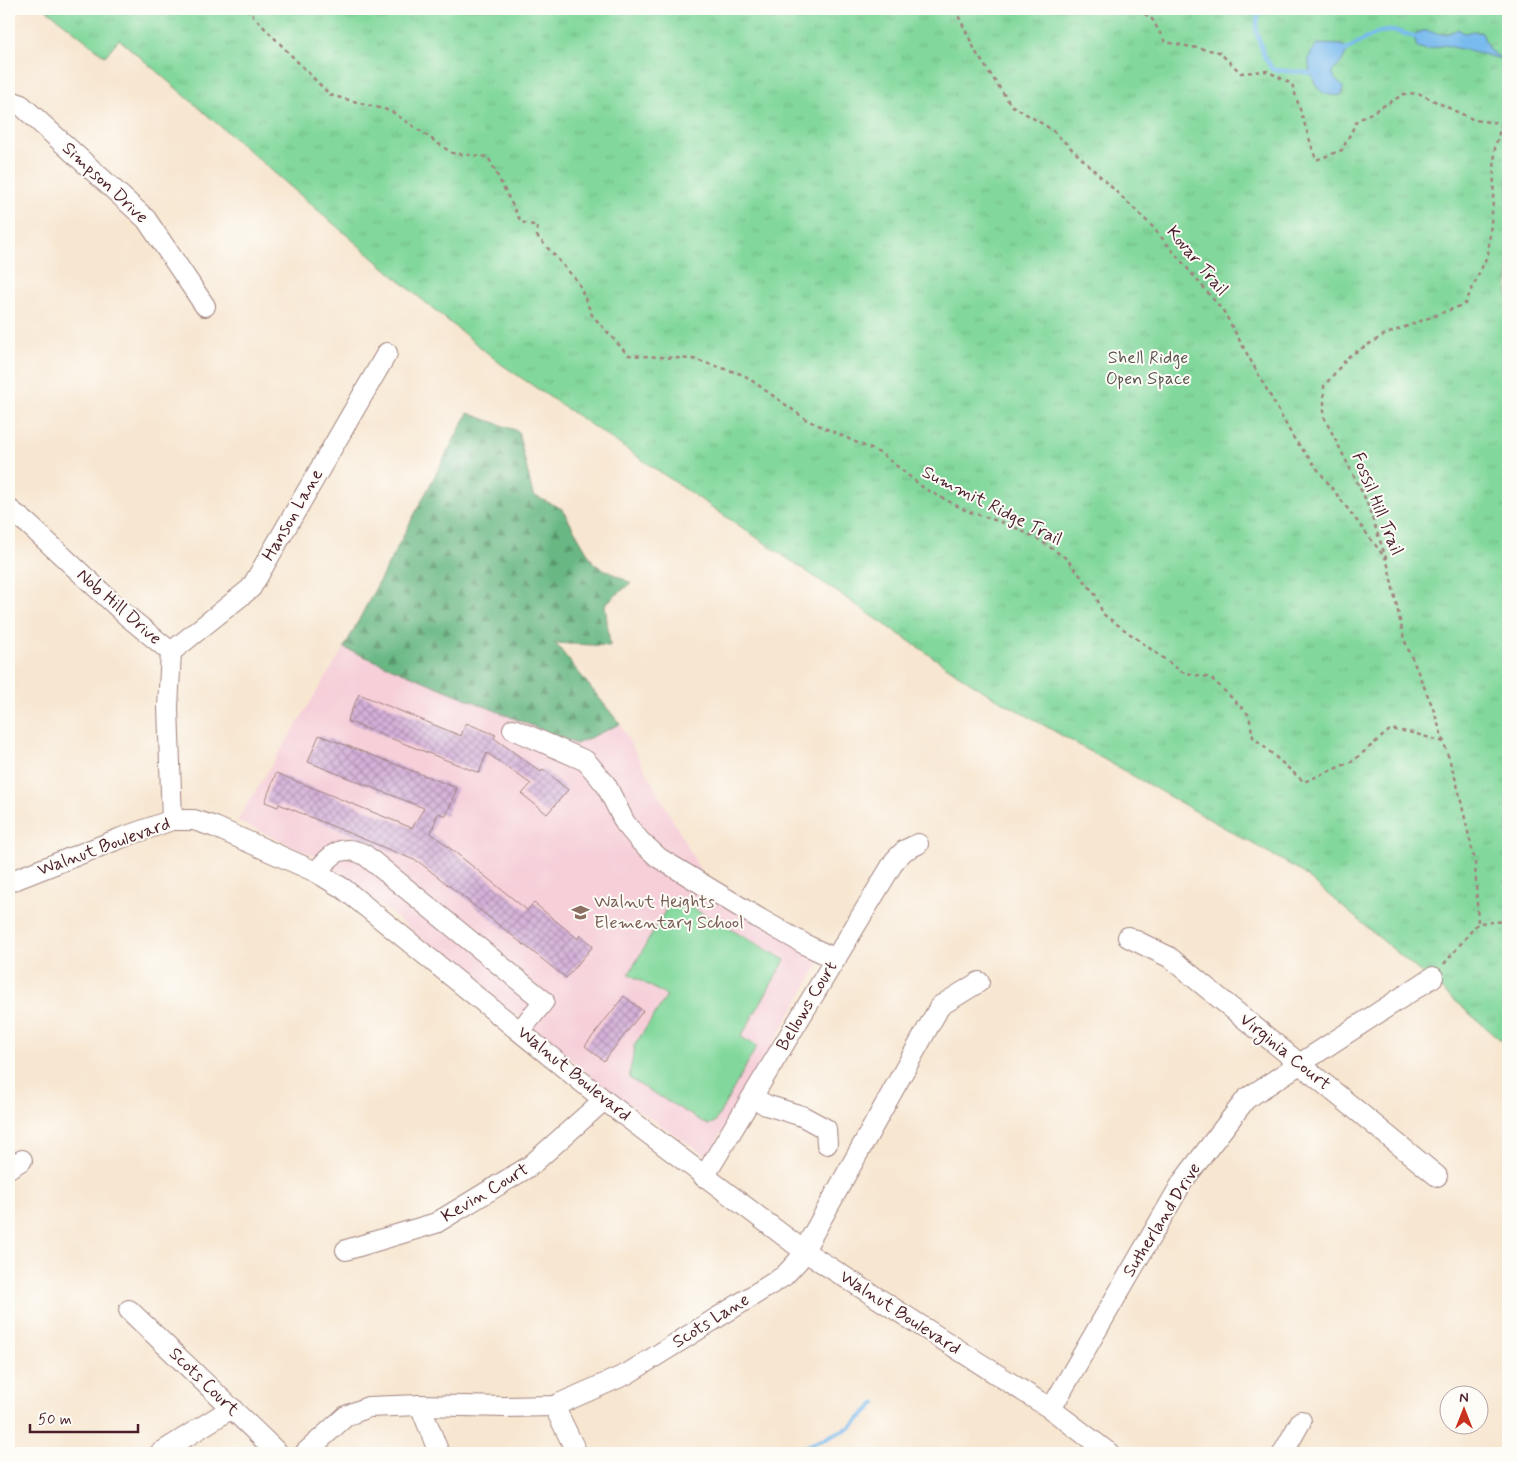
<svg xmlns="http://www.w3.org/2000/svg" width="1517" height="1462" font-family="Mynerve,sans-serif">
<defs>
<pattern id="forest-firs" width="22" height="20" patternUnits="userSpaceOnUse" patternTransform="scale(1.25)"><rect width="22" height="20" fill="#69b884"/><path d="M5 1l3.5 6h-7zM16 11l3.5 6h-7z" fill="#58956c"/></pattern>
<pattern id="park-tufts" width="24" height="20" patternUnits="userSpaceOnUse" patternTransform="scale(1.25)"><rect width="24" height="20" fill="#82d89c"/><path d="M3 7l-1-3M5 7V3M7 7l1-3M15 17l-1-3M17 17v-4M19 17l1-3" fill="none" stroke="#72b987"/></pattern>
<pattern id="building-cross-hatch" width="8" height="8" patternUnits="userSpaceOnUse" patternTransform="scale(1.25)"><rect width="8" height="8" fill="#d4b1d9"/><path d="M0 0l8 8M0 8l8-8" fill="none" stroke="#ae8fb0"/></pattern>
</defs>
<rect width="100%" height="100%" fill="#fdfcf7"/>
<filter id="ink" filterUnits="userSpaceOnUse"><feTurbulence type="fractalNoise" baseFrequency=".02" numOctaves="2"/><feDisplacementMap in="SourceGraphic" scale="10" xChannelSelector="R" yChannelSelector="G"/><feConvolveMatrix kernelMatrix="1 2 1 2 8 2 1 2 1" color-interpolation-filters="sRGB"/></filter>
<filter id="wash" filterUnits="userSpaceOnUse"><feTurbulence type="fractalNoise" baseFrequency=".0096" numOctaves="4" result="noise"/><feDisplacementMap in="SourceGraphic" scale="20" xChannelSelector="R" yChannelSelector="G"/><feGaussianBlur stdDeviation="1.12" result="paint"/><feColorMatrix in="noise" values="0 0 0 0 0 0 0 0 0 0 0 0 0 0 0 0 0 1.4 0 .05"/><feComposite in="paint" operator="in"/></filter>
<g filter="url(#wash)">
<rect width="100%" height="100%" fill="#f7e6d0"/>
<polygon fill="#f6cfd9" points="344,648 576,744 620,724 703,875 830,945 708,1157 607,1089 348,879 314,856 237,821"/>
<polygon fill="url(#forest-firs)" stroke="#5a6c58" points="468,413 518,431 533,495 562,509 594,564 631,583 605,604 610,646 555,643 620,724 576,744 344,648"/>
<polygon fill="url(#park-tufts)" stroke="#667c64" points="46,9 1508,9 1508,1046 1299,870 980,689 501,364 414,293 119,39 105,56"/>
<path fill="#82d89c" stroke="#667c64" d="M673,897L785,960L741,1037L757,1046L715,1122L708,1125L630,1079C628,1064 636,1060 634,1046L667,996L629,974Z"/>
<g fill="#79bbee" stroke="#626d8c">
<path d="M1458,29L1464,33L1473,31L1482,33L1489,50L1502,59L1444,45L1427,50L1417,47L1414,37C1422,26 1431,33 1443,34C1448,34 1454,31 1458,29Z"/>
<path d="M1318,44L1341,45L1348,49L1341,63L1332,71L1335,79L1343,87L1342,95C1323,97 1316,90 1311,73C1309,66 1307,59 1311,53C1312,50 1316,47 1318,44Z"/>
</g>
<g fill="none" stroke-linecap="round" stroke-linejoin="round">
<g stroke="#79bbee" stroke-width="4.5">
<polyline points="1256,9 1258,13 1256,30 1264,56 1273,70 1311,73 1315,71"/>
<path d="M1344,51C1372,36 1381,23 1414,37"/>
<polyline points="791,1453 851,1427 876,1403"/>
</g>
</g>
<g id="blocks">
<g fill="url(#building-cross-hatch)">
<polygon points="359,694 461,736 466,723 496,735 494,738 541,772 543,769 568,790 547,814 522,794 531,784 487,753 479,773 347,721"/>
<polygon points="319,735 457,788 446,816 438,813 431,833 527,910 534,903 578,939 580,935 593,946 566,978 419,862 279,804 278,807 265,802 276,773 412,828 424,808 308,762"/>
<polygon points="624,996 643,1011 604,1061 585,1046"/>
</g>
</g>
</g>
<g filter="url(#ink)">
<use href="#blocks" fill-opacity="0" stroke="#a0827e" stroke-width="1"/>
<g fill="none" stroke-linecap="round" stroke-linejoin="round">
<defs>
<g id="minor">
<polyline points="9,100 21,105 146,219 205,306"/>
<polyline points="9,509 28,524 127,616 171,652 168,707 172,820"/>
<polyline points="171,652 251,588 387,353"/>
<polyline points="513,729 586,761 606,785 625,823 640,841 659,858 760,919 808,946 836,959"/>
<path d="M316,872C332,854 341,843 365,855L544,1001L520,1031"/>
<polyline points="9,882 121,838 172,820 194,820 215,827 316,872 344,889 604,1100 804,1251 1051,1409 1109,1453"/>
<polyline points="1128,937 1169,957 1437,1176"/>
<polyline points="752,1097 766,1105 802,1116 826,1129 827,1144"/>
<polyline points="9,1168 22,1160"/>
<polyline points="704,1177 895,860 905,850 918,844"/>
<polyline points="346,1250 436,1223 530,1166 604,1100"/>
<polyline points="129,1310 278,1453"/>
<polyline points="420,1405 439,1453"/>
<polyline points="554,1406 577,1453"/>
<polyline points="1051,1409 1183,1181 1246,1099 1433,977"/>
<polyline points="160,1453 232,1408"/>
<polyline points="305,1453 346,1416 368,1407 420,1405 505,1407 554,1406 627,1374 784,1276 798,1261 940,1006 979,982"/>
<polyline points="1283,1453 1301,1421"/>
</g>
</defs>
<use href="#minor" stroke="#a0827e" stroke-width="22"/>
<g stroke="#a0827e" stroke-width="2.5" stroke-dasharray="4 4" stroke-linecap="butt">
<polyline points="246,9 330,95 391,111 452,153 488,157 521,222 537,226 537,236 578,282 592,315 628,355 693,359 744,375 807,420 882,454 925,489 967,511 1010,525 1038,539 1067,559 1095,594 1103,614 1182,672 1211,678 1231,697 1249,715 1253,737 1304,782 1353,761 1391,729 1413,733 1444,742"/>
<polyline points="955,9 977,54 1011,105 1051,129 1151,225 1224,312 1293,437 1386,559"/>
<polyline points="1138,9 1152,19 1165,42 1219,52 1241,73 1267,71 1292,84 1316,160 1342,150 1357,121 1404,94 1418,93 1474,120 1508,124"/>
<polyline points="1508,119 1502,123 1495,147 1493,202 1488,254 1465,304 1384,335 1349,356 1324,386 1324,417 1366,500 1387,561 1404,639 1433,708 1457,784 1475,862 1478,923 1508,921"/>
<polyline points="1444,964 1478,923"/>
</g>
<use href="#minor" stroke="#fff" stroke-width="20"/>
</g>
</g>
<defs>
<symbol id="school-bare" viewBox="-9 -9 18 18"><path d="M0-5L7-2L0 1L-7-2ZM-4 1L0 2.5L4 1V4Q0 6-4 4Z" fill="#8d6e63" stroke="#fdfcf7" stroke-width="2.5" paint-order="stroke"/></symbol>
</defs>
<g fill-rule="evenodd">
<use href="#school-bare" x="568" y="900" width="25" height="25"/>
</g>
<g text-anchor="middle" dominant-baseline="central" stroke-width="4" stroke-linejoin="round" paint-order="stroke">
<g font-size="18" fill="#4a1f2b" stroke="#fdfcf7">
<text transform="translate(105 183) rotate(43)">Simpson Drive</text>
<text transform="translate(1197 261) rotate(50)">Kovar Trail</text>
<text transform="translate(1377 504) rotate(68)">Fossil Hill Trail</text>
<text transform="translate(992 506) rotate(27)">Summit Ridge Trail</text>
<text transform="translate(293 515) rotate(-60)">Hanson Lane</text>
<text transform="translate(119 607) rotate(41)">Nob Hill Drive</text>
<text transform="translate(104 847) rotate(-20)">Walnut Boulevard</text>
<text transform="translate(807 1006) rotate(-59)">Bellows Court</text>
<text transform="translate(1285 1052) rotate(39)">Virginia Court</text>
<text transform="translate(574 1074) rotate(39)">Walnut Boulevard</text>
<text transform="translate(485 1193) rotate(-31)">Kevin Court</text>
<text transform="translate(1162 1220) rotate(-58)">Sutherland Drive</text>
<text transform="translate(900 1313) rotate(33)">Walnut Boulevard</text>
<text transform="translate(711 1321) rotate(-32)">Scots Lane</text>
<text transform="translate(204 1382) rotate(44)">Scots Court</text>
</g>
<g font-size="18" fill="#5b564d" stroke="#fdfcf7">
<text x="1148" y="358">Shell Ridge<tspan x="1148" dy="21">Open Space</tspan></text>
</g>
<g font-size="18" fill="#785e54" stroke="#fdfcf7" text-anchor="start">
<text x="594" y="902">Walnut Heights<tspan x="594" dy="21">Elementary School</tspan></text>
</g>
</g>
<rect width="1517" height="1462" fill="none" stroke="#fdfcf7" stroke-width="30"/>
<g transform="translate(1464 1410)"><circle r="24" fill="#fdfcf7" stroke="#b5a4a5"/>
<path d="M0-4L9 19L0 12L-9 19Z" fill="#c8321e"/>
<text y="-8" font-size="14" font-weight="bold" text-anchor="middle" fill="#4a1f2b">N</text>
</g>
<path d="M30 1424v8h108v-8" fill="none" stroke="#4a1f2b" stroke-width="2.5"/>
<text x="38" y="1424" font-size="15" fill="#4a1f2b" stroke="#fdfcf7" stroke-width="4" paint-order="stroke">50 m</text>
</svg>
